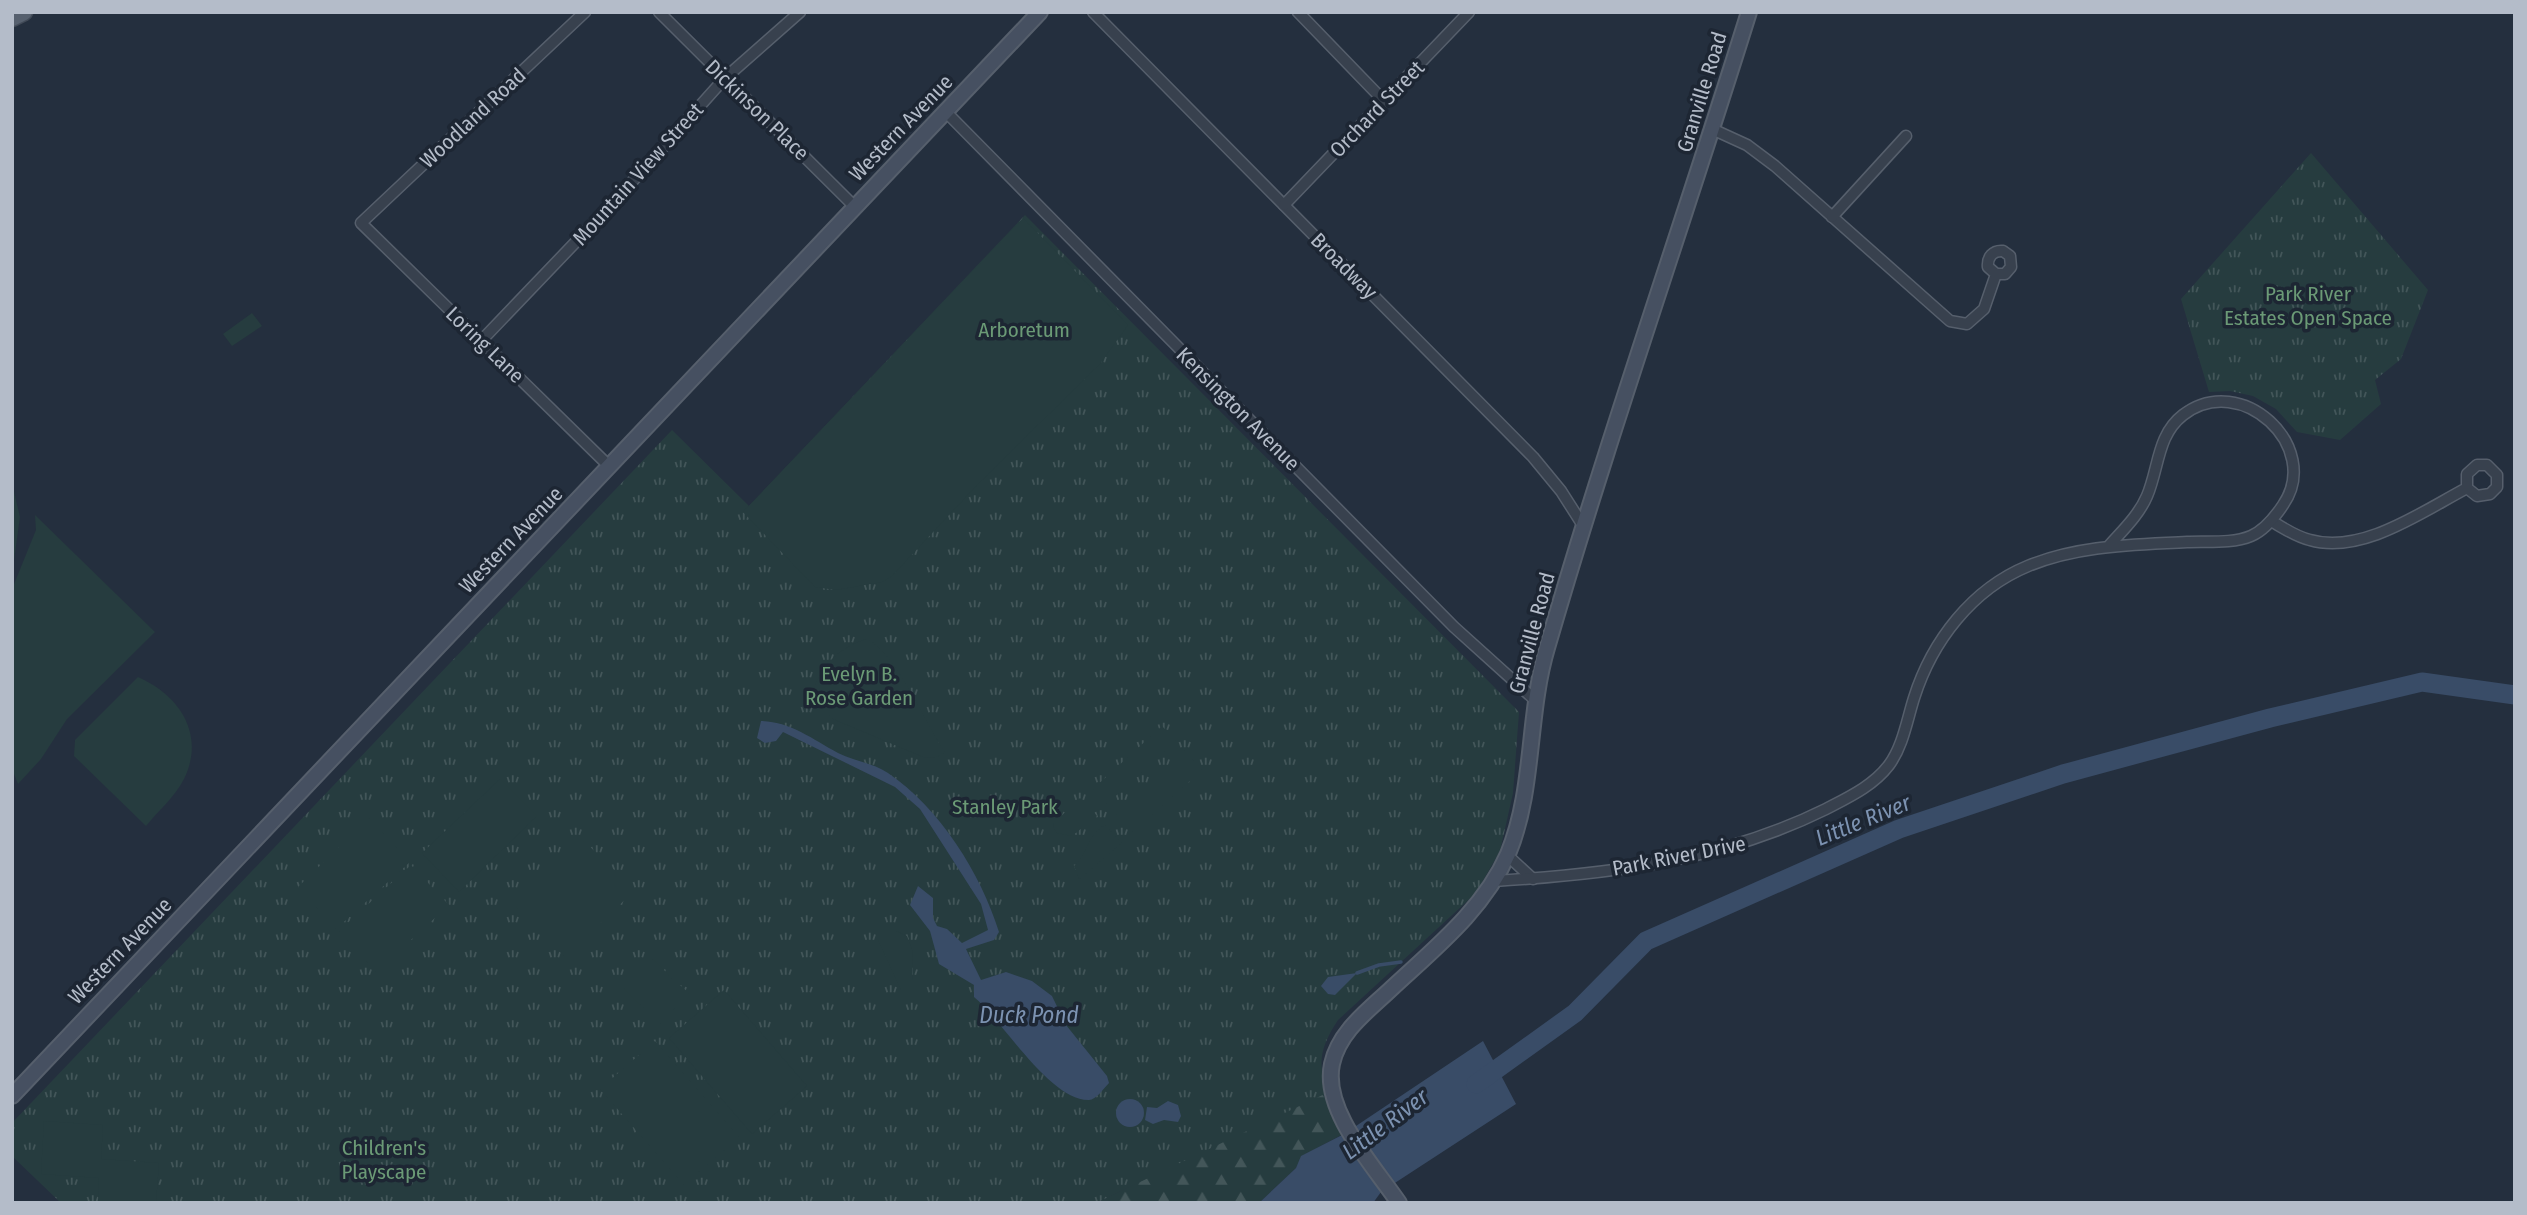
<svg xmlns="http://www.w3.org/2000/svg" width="2527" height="1215" font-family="'Fira Sans Condensed',sans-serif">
<defs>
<pattern id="forest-firs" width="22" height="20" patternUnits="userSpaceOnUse" patternTransform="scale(1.75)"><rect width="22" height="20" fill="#263c3f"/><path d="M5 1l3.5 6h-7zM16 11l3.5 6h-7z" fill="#435659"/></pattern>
<pattern id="park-tufts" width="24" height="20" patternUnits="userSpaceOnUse" patternTransform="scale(1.75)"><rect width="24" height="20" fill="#263c3f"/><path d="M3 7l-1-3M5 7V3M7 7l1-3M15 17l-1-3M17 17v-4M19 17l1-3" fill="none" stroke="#435659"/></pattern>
</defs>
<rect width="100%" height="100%" fill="#242f3e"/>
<polygon fill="url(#forest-firs)" points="1323,1092 1331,1114 1343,1134 1302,1156 1296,1168 1259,1203 1096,1203"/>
<g fill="url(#park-tufts)">
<polygon points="2311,153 2428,290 2401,359 2375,380 2381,404 2340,440 2297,432 2276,409 2253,396 2230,391 2209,392 2181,299"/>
<path d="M1025,215L1519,712L1513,793L1500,851L1476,893L1338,1020C1322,1044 1314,1066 1331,1091L1096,1203H61L12,1156V1123L672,430L749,506Z"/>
</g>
<g fill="#263c3f">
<polygon points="1023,218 1128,325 1100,364 978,484 892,576 882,582 836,590 815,587 743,512"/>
<polygon points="252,313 262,326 232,346 223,334"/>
<polygon points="12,483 20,517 12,575"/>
<polygon points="35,515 155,632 67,719 41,759 18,784 12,769 12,589 36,530"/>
<path d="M867,639C898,655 924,722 945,752L935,758L923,757L833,719L821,706L814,688C824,662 841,647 867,639Z"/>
<path d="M138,677C179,695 206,734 184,779C175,797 158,811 146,826L74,756L75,740Z"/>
<polygon points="1162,726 1176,741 1107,804 1093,789"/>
<polygon points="1184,750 1202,770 1133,832 1116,814"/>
<polygon points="500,779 537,816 459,892 422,853"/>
<polygon points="1080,798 1097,816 1072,836 1057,833 1053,827 1054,823"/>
<polygon points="369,818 410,862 336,929 298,887"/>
<path d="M1105,825L1122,843L1079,879L1074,866C1088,854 1087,835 1105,825Z"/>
<polygon points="584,841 635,890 565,957 516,907"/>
<polygon points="411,865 449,905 376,972 339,931"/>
<polygon points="896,931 907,936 913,952 912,980 901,990 878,940"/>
<polygon points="653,959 669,975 640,1005 624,989"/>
<polygon points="672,978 689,993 660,1024 643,1008"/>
<polygon points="724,990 807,1086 752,1134 669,1038"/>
<polygon points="655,1041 739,1137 684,1185 600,1089"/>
<polygon points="44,1121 103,1125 101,1159 159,1163 156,1203 98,1203 99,1178 41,1174"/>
</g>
<g fill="#394c67">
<path d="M761,721C791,722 812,739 838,753C854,761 873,763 888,773C940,808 981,874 999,932L994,940L966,949L981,980L1006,972L1032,981L1052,996L1066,1025L1107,1076L1109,1083C1104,1088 1096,1100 1089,1100C1050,1101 1002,1020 974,997V985L939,964L930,931L910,905L918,886L933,898V918L937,926L947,929L962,943L988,930L981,904L920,809L895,787L783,732L776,741L765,743L757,738Z"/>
<polygon points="1357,973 1335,995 1328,994 1321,986 1328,977"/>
<polygon points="1483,1041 1516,1104 1381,1192 1373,1203 1259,1203 1296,1168 1301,1156 1344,1134"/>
<circle cx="1130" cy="1113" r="14"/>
<polygon points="1168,1101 1178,1105 1181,1116 1178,1122 1164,1120 1153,1124 1145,1120 1147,1107 1157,1108"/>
</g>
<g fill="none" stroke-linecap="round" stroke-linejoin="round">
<polyline stroke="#394c67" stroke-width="3.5" points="1357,973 1379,965 1401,962"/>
<polyline stroke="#394c67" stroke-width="19" points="1476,1084 1575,1013 1646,941 1899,829 2063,774 2270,718 2422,682 2515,695"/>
<defs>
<g id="street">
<polyline points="585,12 361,223 609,466"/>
<polyline points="659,12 855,207"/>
<polyline points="1093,12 1533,457 1561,491 1584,527"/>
<polyline points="1298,12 1384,101"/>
<polyline points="946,112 1454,627 1535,700"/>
<path d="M1712,129L1747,145L1775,166L1950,321L1967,324L1984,309L1996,274L1988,267C1987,257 1993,250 2003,251L2010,256L2011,267L2005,274H1996"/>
<polyline points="1284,205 1469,12"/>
<polyline points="1832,217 1906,136"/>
<polyline points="481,341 613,203 724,79 800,12"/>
<path d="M2271,521C2284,528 2296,537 2310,540C2362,555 2423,511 2467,488V474L2477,465H2487L2497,475V487L2490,494L2477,496L2467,488"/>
<polyline points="1507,855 1533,879"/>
<path d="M1494,881C1610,874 1721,861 1826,809C1849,797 1873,786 1889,765C1903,746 1907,720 1914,698C1932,641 1972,589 2028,566C2079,545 2134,545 2187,542C2207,541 2232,544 2251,536C2265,530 2275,517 2283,505C2323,447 2241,370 2183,415C2157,435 2159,468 2147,496C2139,515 2122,531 2108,547"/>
</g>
<g id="secondary">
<polyline points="12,1096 1040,12"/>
<path d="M1399,1203C1374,1166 1322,1111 1332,1064C1339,1031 1369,1010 1392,988C1435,948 1484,909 1508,854C1535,789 1527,715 1547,648C1609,434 1683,224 1749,12"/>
</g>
<polyline id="primary" points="12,18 24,12"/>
</defs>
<use href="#street" stroke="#565f6c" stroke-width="13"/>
<use href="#secondary" stroke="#565f6c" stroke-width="18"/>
<use href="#primary" stroke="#414a57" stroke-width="19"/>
<use href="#street" stroke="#38414e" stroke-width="10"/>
<use href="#secondary" stroke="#465061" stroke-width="14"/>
<use href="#primary" stroke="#56606e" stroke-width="16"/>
</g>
<g text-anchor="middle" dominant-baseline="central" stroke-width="7" stroke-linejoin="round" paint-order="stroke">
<g font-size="21" fill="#b4bcc9" stroke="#1d2633">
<text transform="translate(1702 92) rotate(-73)">Granville Road</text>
<text transform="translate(1377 109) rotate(-46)">Orchard Street</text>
<text transform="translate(757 110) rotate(44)">Dickinson Place</text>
<text transform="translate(473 118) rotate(-43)">Woodland Road</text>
<text transform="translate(901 128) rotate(-46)">Western Avenue</text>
<text transform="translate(638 174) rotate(-48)">Mountain View Street</text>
<text transform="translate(1344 266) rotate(45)">Broadway</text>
<text transform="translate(485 345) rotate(44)">Loring Lane</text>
<text transform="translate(1238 409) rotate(45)">Kensington Avenue</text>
<text transform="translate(511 540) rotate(-46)">Western Avenue</text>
<text transform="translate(1532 633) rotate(-75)">Granville Road</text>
<text transform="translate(1679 856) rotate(-11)">Park River Drive</text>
<text transform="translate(120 951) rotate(-46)">Western Avenue</text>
</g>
<g font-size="21" fill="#6b9a76" stroke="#1d2633">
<text x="2308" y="294">Park River<tspan x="2308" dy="24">Estates Open Space</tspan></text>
<text x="1024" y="330">Arboretum</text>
<text x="859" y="674">Evelyn B.<tspan x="859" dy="24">Rose Garden</tspan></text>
<text x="1005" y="807">Stanley Park</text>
<text x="384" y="1148">Children's<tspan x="384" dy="24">Playscape</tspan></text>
</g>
<g font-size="23" font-style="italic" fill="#7c92b1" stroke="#1d2633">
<text transform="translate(1863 820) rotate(-22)">Little River</text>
<text x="1029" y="1015">Duck Pond</text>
<text transform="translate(1385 1124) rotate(-37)">Little River</text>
</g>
</g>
<rect width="2527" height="1215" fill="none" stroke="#b4bcc9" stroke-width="28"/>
</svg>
